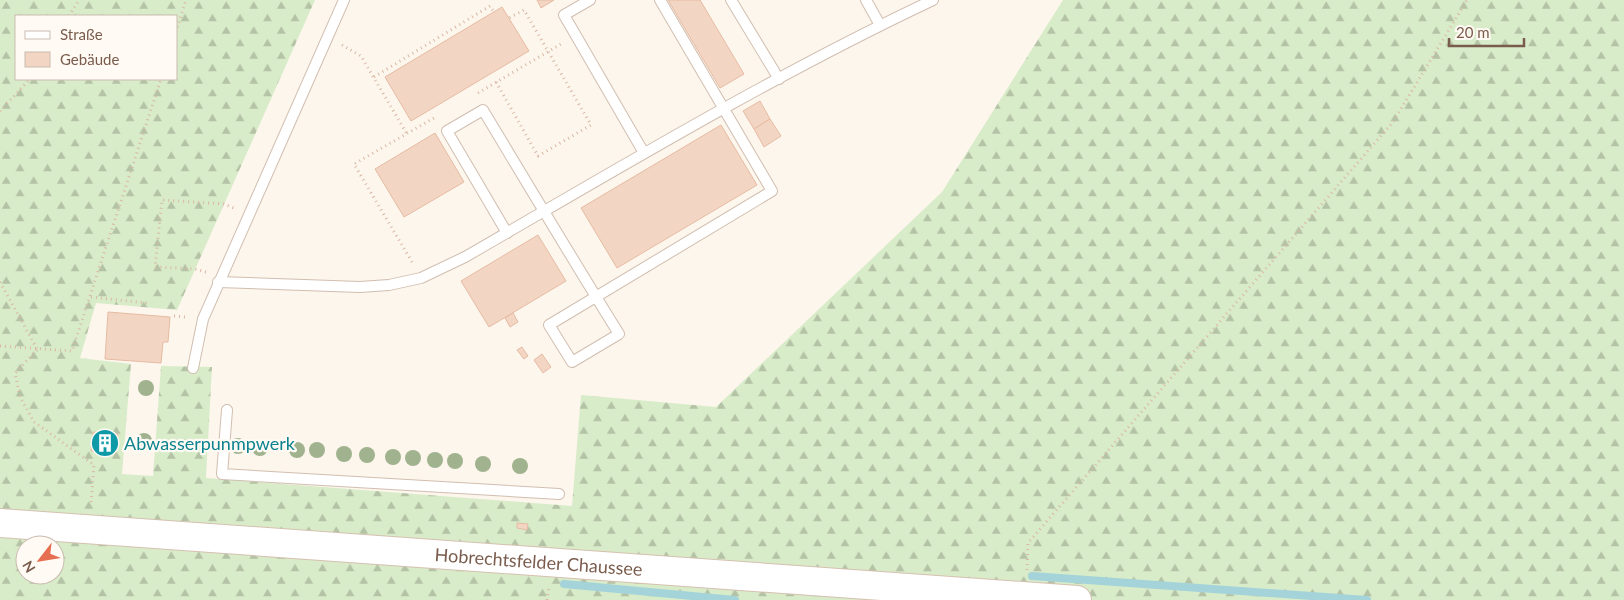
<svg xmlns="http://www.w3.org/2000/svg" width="1624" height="600" font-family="Lato,sans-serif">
<defs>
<pattern id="forest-firs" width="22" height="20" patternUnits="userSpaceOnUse" patternTransform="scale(1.25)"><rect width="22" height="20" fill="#d8ecc9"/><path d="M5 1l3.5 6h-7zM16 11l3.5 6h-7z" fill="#b4c2a5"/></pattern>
</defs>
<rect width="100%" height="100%" fill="#fdf6ec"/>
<path fill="url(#forest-firs)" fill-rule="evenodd" d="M0,0H315L177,310L96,303L80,358L131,364L122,474L153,476L161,366L212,367L206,478L572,506L581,395L716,407L942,192L1063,0H1624V600H0ZM16,16H176V79H16ZM25,545H55V575H25Z"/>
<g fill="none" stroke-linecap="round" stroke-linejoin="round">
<g stroke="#a5d3da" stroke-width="8">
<polyline points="1032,576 1367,600"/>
<polyline points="564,584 735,600"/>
</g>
</g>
<g fill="#f3d5c3" stroke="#e6bba3">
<polygon points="537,0 554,0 541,8"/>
<polygon points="668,0 700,0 744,74 720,88"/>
<polygon points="502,7 529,51 411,121 385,77"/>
<polygon points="760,101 770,119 754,129 743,111"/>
<polygon points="770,119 781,136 764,147 754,129"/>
<polygon points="721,125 757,185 617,268 581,208"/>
<polygon points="435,133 464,182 404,217 375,169"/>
<polygon points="538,235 566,281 489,327 461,281"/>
<polygon points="108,312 170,317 168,342 163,342 161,363 105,359"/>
<polygon points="513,313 518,322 510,327 505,318"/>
<polygon points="522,347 528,356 524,359 517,350"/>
<polygon points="542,354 551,367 543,373 534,360"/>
<polygon points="93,432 118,434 116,453 91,451"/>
<polygon points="517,523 528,524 527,530 517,528"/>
</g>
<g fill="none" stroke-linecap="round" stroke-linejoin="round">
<defs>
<g id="service">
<polyline points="590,0 564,15 644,153"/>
<polyline points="731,0 779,79"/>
<polyline points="866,0 880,25"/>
<path d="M507,233L447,131L483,110C528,185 573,260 619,334L572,362L549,325L772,191L660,0"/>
<path d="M218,282L360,287L389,285L421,278L465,257C619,168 772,76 933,0"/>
<polyline points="193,368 203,319 344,0"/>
<polyline points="227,410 222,474 559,494"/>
</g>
<g id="secondary">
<path id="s1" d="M0,523L1077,600"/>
</g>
</defs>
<use href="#service" stroke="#d1beb0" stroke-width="12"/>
<use href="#secondary" stroke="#d6c0b0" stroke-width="30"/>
<g stroke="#d9b8a5" stroke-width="3" stroke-dasharray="1 4" stroke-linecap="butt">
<polyline points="69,16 79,0"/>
<polyline points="176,32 186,0"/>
<polyline points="342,45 361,56 407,134"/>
<polyline points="374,77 490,6 494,12"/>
<polyline points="496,82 538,156 591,125 524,10 509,18"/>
<polyline points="478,93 561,44"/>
<polyline points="0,111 30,79"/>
<polyline points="412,262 354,164 434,118"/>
<polyline points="206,272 195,269 155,267 162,200 224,204 234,208"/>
<polyline points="0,282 37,349"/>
<polyline points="91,297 147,303"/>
<polyline points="174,316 185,317"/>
<polyline points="0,346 72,351 161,79"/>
<polyline points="37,350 15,373 20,397 34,422 94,465 91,504"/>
<polyline points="1027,570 1028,543 1393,122 1467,0"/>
<polyline points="547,600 549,587"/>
</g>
<use href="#service" stroke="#fff" stroke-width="10"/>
<use href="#secondary" stroke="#fff" stroke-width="28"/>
</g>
<g fill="#a0b28e">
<circle cx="146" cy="388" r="8"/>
<circle cx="144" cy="441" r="8"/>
<circle cx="238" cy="446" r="8"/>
<circle cx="260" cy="448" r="8"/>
<circle cx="297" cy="450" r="8"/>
<circle cx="317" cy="450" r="8"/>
<circle cx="344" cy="454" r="8"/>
<circle cx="367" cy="455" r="8"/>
<circle cx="393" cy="457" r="8"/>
<circle cx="413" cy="458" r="8"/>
<circle cx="435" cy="460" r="8"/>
<circle cx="455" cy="461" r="8"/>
<circle cx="483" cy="464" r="8"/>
<circle cx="520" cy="466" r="8"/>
</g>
<defs>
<symbol id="building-disc" viewBox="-11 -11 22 22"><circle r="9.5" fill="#0f9aa8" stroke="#fffaf3"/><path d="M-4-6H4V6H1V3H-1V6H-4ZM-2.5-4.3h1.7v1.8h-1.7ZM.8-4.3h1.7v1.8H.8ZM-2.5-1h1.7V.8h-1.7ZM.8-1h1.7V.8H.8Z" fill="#fff"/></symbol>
</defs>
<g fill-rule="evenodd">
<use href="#building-disc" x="89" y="427" width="32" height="32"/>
</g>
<g text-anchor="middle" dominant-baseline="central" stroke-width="4.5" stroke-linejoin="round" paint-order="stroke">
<g font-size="18" fill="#0d838f" stroke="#fffaf3" text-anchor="start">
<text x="124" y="443">Abwasserpunmpwerk</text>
</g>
<g font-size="18" fill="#7a5c4d" stroke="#fffaf3">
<text stroke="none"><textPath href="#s1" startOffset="540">Hobrechtsfelder Chaussee</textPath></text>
</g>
</g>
<rect x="15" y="15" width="162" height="65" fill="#fffaf3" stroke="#cabbb1"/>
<rect x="25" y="31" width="25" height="8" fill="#ffffff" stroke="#cabbb1"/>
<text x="60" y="40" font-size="15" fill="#7a5c4d">Straße</text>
<rect x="25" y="52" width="25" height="15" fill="#f3d5c3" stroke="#cabbb1"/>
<text x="60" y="65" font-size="15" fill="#7a5c4d">Gebäude</text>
<g transform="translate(40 560) rotate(239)"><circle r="24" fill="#fffaf3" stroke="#cabbb1"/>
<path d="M0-4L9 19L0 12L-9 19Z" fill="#e76f51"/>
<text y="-8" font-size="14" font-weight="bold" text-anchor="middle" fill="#7a5c4d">N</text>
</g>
<path d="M1449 38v8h75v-8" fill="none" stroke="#7a5c4d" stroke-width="2.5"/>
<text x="1456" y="38" font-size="15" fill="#7a5c4d" stroke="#fffaf3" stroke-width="4" paint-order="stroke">20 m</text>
</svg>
